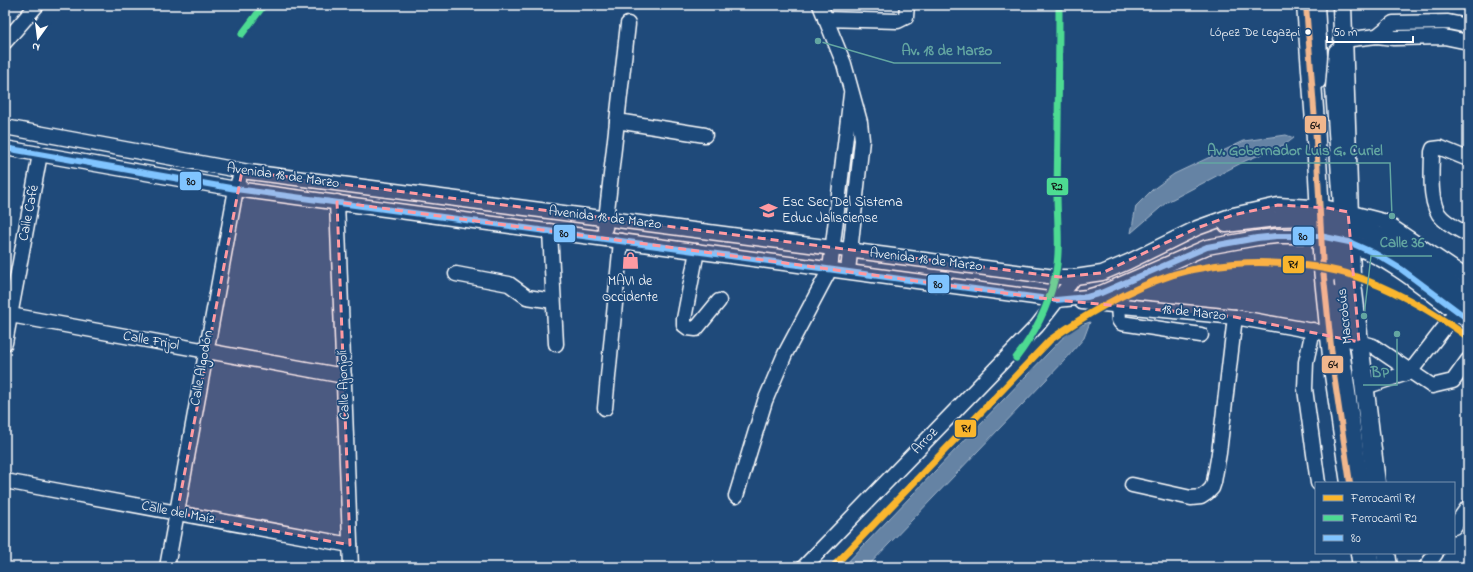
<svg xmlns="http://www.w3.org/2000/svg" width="1473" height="572" font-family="'Indie Flower',sans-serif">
<rect width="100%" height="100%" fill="#1f4a7a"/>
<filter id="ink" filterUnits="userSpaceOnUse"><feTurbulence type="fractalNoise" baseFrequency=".025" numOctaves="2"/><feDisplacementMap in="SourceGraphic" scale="8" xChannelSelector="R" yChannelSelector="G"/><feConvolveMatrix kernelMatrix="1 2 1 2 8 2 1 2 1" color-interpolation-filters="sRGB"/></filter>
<g filter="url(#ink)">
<g fill="#6583a4" stroke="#a3b5c8">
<polygon points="1286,135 1294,138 1286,144 1245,161 1167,202 1131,233 1136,206 1152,190 1174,174 1244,141"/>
<polygon points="1090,322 1084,338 1066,359 867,567 843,567 1072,328"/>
</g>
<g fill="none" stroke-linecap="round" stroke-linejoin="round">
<defs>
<g id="minor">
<polyline points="820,5 844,64 860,122 862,140 848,271"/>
<polyline points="1317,5 1320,56 1318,82"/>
<polyline points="825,19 898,21 906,17 907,5"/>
<polyline points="1377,36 1393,23 1448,22 1468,26"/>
<polyline points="1343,40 1377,36 1394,38 1444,37 1468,42"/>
<polyline points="5,42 37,5"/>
<polyline points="1336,51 1333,88 1341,206"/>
<polyline points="617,121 705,135"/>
<polyline points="5,127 249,172 1055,277 1075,277 1102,273 1128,262 1197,228 1233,215 1278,205 1328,208 1348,212 1383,221 1468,278"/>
<polyline points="5,148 236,189 1056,300 1087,297 1101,293 1207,247 1257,238 1277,236 1320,236"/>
<path d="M1468,159L1441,148L1433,149L1432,152C1432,170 1428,205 1442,218C1449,225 1460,230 1468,235"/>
<polyline points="337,202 351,567"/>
<polyline points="1226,225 1277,219 1319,218"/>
<polyline points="605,228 628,24"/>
<polyline points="1330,229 1331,251 1331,274"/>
<polyline points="550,231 556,344"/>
<polyline points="1342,235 1341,272 1344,308"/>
<polyline points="697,251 684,319 684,325 688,328 696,329 719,301"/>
<polyline points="456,274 509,284 527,297 553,301"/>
<polyline points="1334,294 1361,483"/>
<polyline points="1082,302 1235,317 1330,334 1373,346 1432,386 1453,381 1468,360"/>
<polyline points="1118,305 1119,320 1121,323 1201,335"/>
<polyline points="5,314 344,376"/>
<polyline points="1313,330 1306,362 1305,389 1318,483"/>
<polyline points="5,343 40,154"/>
<polyline points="1365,387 1410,372 1457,311"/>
<polyline points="605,408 621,241"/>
<polyline points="5,481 350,545"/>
<polyline points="1132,485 1191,498 1201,497 1207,493 1212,488 1214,482 1219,453 1235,317"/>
<polyline points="736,496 765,401 785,354 830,269 851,94"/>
<polyline points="1454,527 1468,507"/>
<polyline points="1370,553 1372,567"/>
<polyline points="167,567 236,189 239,180"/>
<polyline points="804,567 1037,326 1075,277"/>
<polyline points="1426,567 1436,553"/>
</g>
<g id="major">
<polyline points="1306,5 1315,122 1323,269 1334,375 1350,483"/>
<polyline points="1342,5 1351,275 1376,483"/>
<polyline points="1319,218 1349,223 1380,237 1408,254 1468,297"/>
<path d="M1320,236C1330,238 1340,239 1350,243C1394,258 1430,291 1468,319"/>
<polyline points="1360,553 1362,567"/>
<polyline points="1386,553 1388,567"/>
</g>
</defs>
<use href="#minor" stroke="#fff" stroke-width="17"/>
<use href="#major" stroke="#fff" stroke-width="21"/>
<use href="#minor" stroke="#1f4a7a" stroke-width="14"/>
<use href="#major" stroke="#1f4a7a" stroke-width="18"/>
<defs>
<polyline id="bus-1" points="5,148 236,189 1056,300 1087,297 1101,293 1207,247 1257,238 1277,236 1320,236 1349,242 1376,254 1401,269 1468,319"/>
<polyline id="bus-2" points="1306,5 1315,122 1323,269 1334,375 1350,483"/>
</defs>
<use href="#bus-1" stroke="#1f4a7a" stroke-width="9"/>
<use href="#bus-2" stroke="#1f4a7a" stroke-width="9"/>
<use href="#bus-1" stroke="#80c4ff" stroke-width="6"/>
<use href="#bus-2" stroke="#f1b78d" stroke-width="6"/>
<defs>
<path id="rail-1" d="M833,567L1050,340C1082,317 1118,296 1155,281C1205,261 1263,259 1316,267C1328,269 1340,271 1351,275C1394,289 1432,311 1468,337"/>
<g id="rail-2">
<polyline points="242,34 264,5"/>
<path d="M1016,358C1034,335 1048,307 1055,277C1061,249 1057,221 1057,193C1058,130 1059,68 1059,5"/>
</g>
</defs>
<use href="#rail-1" stroke="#1f4a7a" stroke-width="10"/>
<use href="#rail-2" stroke="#1f4a7a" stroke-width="10"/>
<use href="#rail-1" stroke="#fab62d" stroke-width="7"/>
<use href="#rail-2" stroke="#4ddb92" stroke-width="7"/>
</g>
</g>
<path fill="#ff9aa2" fill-opacity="0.2" stroke="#ff9aa2" stroke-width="3" stroke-dasharray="8 5" stroke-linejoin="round" d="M242,171L1060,277L1102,273L1197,228L1233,215L1278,205L1328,208L1348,212L1359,342L1235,317L1056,300L337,202L350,545L177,513Z"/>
<defs>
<symbol id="school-bare" viewBox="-9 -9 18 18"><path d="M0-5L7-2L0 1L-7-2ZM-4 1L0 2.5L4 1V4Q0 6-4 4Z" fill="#ff9aa2" stroke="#1f4a7a" stroke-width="2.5" paint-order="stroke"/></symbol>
<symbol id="shop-bare" viewBox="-9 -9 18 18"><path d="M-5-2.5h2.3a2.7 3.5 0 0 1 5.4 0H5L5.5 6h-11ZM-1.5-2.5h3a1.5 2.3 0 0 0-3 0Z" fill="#ff9aa2" stroke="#1f4a7a" stroke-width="2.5" paint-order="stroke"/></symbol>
</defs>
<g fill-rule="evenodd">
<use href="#school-bare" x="756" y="198" width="25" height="25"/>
<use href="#shop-bare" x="618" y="248" width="25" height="25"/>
</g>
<circle fill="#fff" stroke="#1f4a7a" stroke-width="1.5" cx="1308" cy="32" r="3.5"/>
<g text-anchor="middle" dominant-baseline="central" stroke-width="3.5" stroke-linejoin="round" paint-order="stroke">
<g font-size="13" fill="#fff" stroke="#1f4a7a" text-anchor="end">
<text x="1300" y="32">López De Legazpi</text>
</g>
<g font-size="14" fill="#fff" stroke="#1f4a7a">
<text transform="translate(283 176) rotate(8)">Avenida 18 de Marzo</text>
<text transform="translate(29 213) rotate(-79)">Calle Café</text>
<text transform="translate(605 218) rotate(7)">Avenida 18 de Marzo</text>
<text transform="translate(926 260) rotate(7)">Avenida 18 de Marzo</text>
<text transform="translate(1194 313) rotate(6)">18 de Marzo</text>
<text transform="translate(1345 316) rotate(-96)">Macrobús</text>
<text transform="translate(151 341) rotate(10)">Calle Frijol</text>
<text transform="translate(202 368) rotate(-80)">Calle Algodón</text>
<text transform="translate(344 385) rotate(-92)">Calle Ajonjolí</text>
<text transform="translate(925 441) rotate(-46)">Arroz</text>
<text transform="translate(178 513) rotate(11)">Calle del Maíz</text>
</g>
<g font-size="14" fill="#fff" stroke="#1f4a7a" text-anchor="start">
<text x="782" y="202">Esc Sec Del Sistema<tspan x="782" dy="16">Educ Jalisciense</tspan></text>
<text x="630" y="281" text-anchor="middle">MAVI de<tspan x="630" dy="16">Occidente</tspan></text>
</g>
</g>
<path fill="none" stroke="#63a6a1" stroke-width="1.5" d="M818 41L894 63H1001M1392 216L1390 163H1199M1364 316L1371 256H1432M1397 334L1397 385H1363"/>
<g fill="#63a6a1" stroke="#1f4a7a" stroke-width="1.5">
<circle cx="818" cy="41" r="4"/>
<circle cx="1392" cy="216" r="4"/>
<circle cx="1364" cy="316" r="4"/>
<circle cx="1397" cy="334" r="4"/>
</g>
<g font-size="15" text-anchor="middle" font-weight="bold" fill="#63a6a1" stroke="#1f4a7a" stroke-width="3.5" stroke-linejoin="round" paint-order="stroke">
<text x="947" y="55">Av. 18 de Marzo</text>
<text x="1295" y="155">Av. Gobernador Luis G. Curiel</text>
<text x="1402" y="247">Calle 36</text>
<text x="1380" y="377">BP</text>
</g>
<g stroke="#1f4a7a" stroke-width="1.5">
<rect x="1304" y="115" width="23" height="19" rx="4" fill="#f1b78d"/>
<rect x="179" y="171" width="23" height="20" rx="4" fill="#80c4ff"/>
<rect x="1046" y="177" width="23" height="19" rx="4" fill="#4ddb92"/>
<rect x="553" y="224" width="23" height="19" rx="4" fill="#80c4ff"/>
<rect x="1292" y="226" width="23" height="20" rx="4" fill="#80c4ff"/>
<rect x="1282" y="255" width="23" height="19" rx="4" fill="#fab62d"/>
<rect x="927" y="274" width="23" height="20" rx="4" fill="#80c4ff"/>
<rect x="1321" y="355" width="23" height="19" rx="4" fill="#f1b78d"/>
<rect x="954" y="419" width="23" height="19" rx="4" fill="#fab62d"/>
</g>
<g font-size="11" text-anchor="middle" font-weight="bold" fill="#111">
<text x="1315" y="129">64</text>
<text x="191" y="185">80</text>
<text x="1057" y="190">R2</text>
<text x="564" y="237">80</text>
<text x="1303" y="240">80</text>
<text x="1293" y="268">R1</text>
<text x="938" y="288">80</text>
<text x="1333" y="368">64</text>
<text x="966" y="432">R1</text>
</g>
<rect width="1473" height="572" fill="none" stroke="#1f4a7a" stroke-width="20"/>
<rect x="10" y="10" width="1453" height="552" fill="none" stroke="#fff" stroke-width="1.5" filter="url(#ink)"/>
<rect x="1315" y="482" width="140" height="72" fill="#1f4a7a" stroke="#7992af"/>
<rect x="1323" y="495" width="20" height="6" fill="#fab62d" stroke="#7992af"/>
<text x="1351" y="502" font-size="12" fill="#ffffff">Ferrocarril R1</text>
<rect x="1323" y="515" width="20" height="6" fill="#4ddb92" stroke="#7992af"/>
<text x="1351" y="522" font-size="12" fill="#ffffff">Ferrocarril R2</text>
<rect x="1323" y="535" width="20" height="6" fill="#80c4ff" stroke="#7992af"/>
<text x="1351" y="542" font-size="12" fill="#ffffff">80</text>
<g transform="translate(38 38) rotate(194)" stroke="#1f4a7a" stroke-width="3" paint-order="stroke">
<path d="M0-3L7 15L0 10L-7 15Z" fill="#ffffff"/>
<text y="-6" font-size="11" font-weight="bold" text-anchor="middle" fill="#ffffff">N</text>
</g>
<path d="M1327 36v6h86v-6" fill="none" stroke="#ffffff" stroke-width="2"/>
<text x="1333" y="36" font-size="12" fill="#ffffff" stroke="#1f4a7a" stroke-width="3" paint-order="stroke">50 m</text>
</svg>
